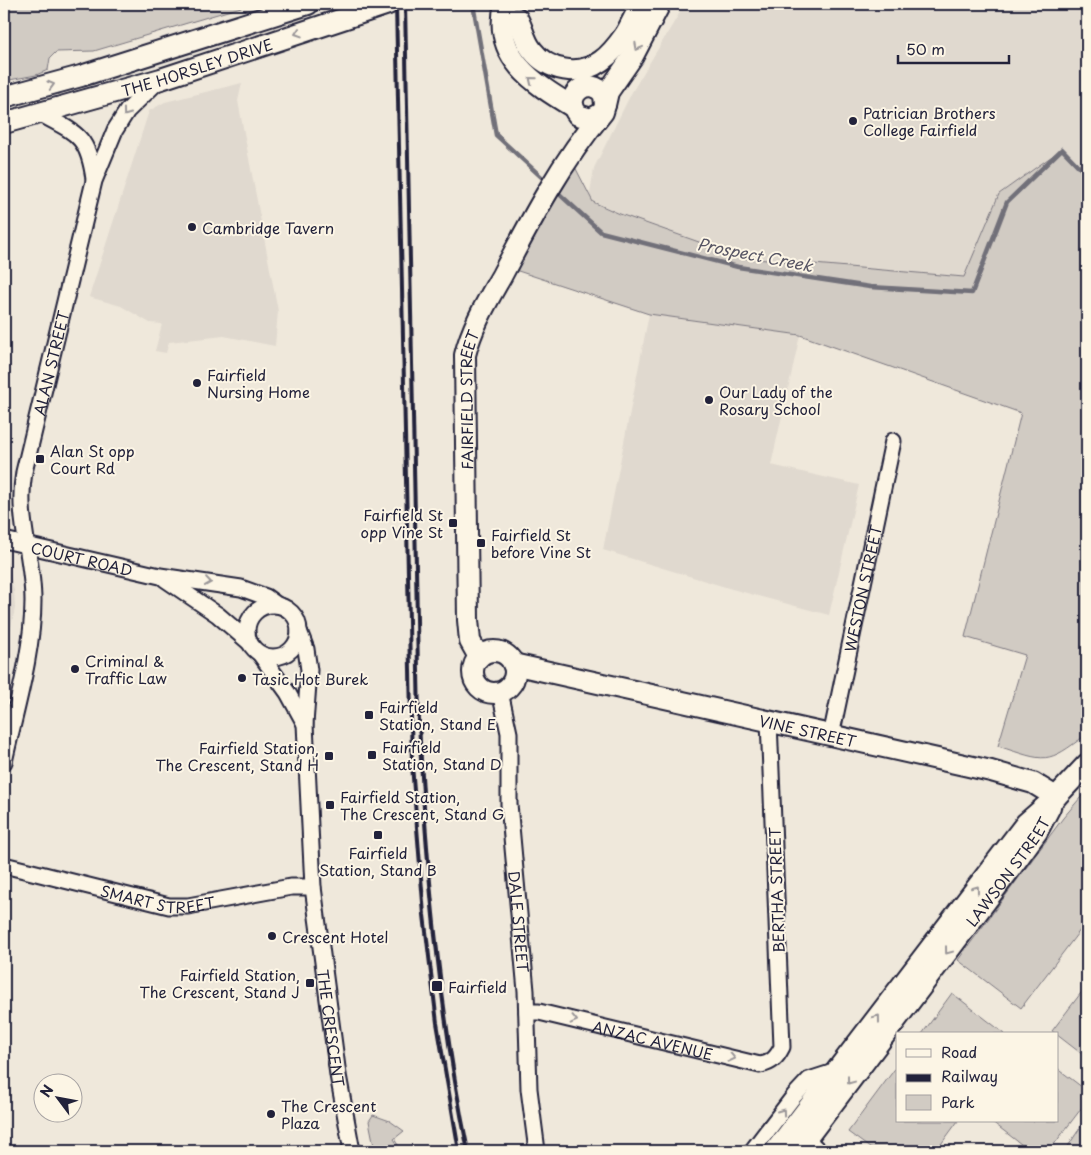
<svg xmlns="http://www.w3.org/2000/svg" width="1091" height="1155" font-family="'Playpen Sans',sans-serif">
<rect width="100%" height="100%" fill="#efe8db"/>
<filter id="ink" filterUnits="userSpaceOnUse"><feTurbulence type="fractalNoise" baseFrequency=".02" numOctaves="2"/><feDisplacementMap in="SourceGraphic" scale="10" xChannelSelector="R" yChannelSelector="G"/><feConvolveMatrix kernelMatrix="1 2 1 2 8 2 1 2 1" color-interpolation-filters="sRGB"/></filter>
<g filter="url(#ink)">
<g fill="#e0d9cf">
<polygon points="685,4 1087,4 1087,175 1062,150 999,194 964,277 744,258 620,214 589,199 594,168 632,92"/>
<polygon points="242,83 238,101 278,311 275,346 224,336 169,342 166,353 155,351 162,324 150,323 121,306 89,297 149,111 165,102"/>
<polygon points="649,314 800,335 771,465 859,485 829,615 732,589 603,550"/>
<polygon points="4,562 7,563 14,591 15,608 4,661"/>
</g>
<g fill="#d1cbc3" stroke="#7a767f">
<polygon points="4,4 251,4 94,51 56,52 50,58 48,70 36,75 4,81"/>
<path d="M1062,149L1087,175V734C1046,765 1047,762 998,746L1025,655L965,637L1021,413L800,335L649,314L512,269L572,161L593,202L620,214L744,258L964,277L999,194Z"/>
<polygon points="1087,790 1087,921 1021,1008 958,960 1063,818"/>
<polygon points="1087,985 1087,1058 1052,1031"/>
<polygon points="952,993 1005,1034 922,1034"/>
<polygon points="897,1066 897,1121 958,1121 936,1151 874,1151 848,1132"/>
<polygon points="1057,1068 1087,1091 1087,1101 1049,1151 1030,1151 991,1121 1057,1121"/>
<polygon points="373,1115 390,1121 404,1131 394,1139 402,1151 375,1151 369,1121"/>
<polygon points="1087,1117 1087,1151 1065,1151"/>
</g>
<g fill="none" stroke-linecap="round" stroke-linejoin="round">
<g stroke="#716f79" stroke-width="4.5">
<polyline points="44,4 60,4"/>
<polyline points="473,4 496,135 548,183"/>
<polyline points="555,190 601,232 738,267 870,287 972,293 1007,202 1062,149 1087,175"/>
</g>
<defs>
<g id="minor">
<path d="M39,113C76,133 88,135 94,179"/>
<path id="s1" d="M4,540L160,576L241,588L266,597L277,605"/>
<polyline points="165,579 218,615 249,642"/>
<circle cx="273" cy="631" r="26"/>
<path id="s2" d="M299,631L306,649L309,670L305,724L313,887L338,1075L352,1151"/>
<polyline points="260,654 288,693 305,724"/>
<path id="s3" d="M500,692L509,733V804L526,991L529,1089L537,1151"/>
<path id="s4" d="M831,736L893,441"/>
<path id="s5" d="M4,762C15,711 33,653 33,601C33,556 16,518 24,472L94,181L115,130L127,111L157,82"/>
<path id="s6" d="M4,865L169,906H188L291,887H313"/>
<path id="s7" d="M527,1012H539L760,1065C772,1063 777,1057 782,1047L769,721"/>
<polyline points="806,1139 819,1151"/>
<polyline points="752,1151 794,1096 809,1080 837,1071"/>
</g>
<g id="major">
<path d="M505,4C492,57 533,83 573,107"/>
<path d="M517,18C523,28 524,40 532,50C548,71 579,77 601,61C613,53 621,40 629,29"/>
<polyline points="623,39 641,4"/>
<polyline points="4,97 81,76 308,4"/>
<polyline points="605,105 608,92 633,56 660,4"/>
<path id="s8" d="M4,123L161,79L388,4"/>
<circle cx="494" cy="672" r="21"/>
<path id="s9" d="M479,657L470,641L468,620L465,355C472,326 488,300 502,275C532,218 562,161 603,112L605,105L604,95C590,74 561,95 578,115L591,119L600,114"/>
<path id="s10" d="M513,664L991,771L1033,783L1056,797"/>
<polyline points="775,1151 1026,823 1056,797 1087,764"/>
<path id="s11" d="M797,1151L1008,872L1037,832L1050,807"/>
</g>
</defs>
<use href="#minor" stroke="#22223b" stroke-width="19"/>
<use href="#major" stroke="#22223b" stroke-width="24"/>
<use href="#minor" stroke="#fcf5e5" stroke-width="15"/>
<use href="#major" stroke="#fcf5e5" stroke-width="20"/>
<g stroke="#22223b" stroke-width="4">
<polyline points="396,4 412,765 424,915 437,1023 459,1151"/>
<path d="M405,4L419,722C426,866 439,1010 468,1151"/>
</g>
</g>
<defs><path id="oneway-chevron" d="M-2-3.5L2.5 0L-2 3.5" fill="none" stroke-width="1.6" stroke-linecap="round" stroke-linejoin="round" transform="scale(1.25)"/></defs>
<g stroke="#9a9698">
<use href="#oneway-chevron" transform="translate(298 33) rotate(162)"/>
<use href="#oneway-chevron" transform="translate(638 47) rotate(118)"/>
<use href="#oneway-chevron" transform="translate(532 80) rotate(-141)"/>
<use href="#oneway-chevron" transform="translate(51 85) rotate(-16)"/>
<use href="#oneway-chevron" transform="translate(126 113) rotate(126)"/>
<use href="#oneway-chevron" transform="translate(208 582) rotate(8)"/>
<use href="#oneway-chevron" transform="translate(976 889) rotate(-53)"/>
<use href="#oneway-chevron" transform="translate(948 951) rotate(127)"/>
<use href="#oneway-chevron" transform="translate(877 1018) rotate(-53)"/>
<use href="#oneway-chevron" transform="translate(574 1020) rotate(13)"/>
<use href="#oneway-chevron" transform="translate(732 1058) rotate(13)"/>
<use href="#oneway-chevron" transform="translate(850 1081) rotate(127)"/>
<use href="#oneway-chevron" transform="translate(782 1112) rotate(-54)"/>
</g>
</g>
<g fill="#22223b" stroke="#fcf5e5" stroke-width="2">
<circle cx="853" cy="121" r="5"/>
<circle cx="192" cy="227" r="5"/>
<circle cx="197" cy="383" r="5"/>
<circle cx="709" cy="400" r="5"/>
<rect x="35" y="454" width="10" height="10" rx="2.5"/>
<rect x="448" y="518" width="10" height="10" rx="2.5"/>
<rect x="476" y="538" width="10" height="10" rx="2.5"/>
<circle cx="75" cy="669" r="5"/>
<circle cx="242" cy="678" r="5"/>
<rect x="364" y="710" width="10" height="10" rx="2.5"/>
<rect x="367" y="750" width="10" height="10" rx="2.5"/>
<rect x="324" y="751" width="10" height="10" rx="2.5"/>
<rect x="325" y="800" width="10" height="10" rx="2.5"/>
<rect x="373" y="830" width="10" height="10" rx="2.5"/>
<circle cx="272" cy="936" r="5"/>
<rect x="305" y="978" width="10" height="10" rx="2.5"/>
<rect x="431" y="980" width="12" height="12" rx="2.5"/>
<circle cx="271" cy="1114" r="5"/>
</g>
<g text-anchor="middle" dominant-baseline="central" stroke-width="4" stroke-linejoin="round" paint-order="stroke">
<g font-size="15" fill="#22223b" stroke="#fcf5e5">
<text stroke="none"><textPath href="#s8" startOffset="201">THE HORSLEY DRIVE</textPath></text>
<text stroke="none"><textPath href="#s5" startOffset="406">ALAN STREET</textPath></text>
<text stroke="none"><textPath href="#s9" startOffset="260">FAIRFIELD STREET</textPath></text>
<text stroke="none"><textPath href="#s1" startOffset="80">COURT ROAD</textPath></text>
<text stroke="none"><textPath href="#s4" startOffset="151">WESTON STREET</textPath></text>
<text stroke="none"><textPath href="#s10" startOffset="302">VINE STREET</textPath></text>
<text stroke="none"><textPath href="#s11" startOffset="350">LAWSON STREET</textPath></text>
<text transform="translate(776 890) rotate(-92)">BERTHA STREET</text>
<text stroke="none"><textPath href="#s6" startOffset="158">SMART STREET</textPath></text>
<text stroke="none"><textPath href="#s3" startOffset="231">DALE STREET</textPath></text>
<text stroke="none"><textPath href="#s2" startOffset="400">THE CRESCENT</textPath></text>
<text stroke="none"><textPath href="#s7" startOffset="129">ANZAC AVENUE</textPath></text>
</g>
<g font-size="15" fill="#22223b" stroke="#fcf5e5" text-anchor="start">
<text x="863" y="112">Patrician Brothers<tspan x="863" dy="17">College Fairfield</tspan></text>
<text x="202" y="227">Cambridge Tavern</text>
<text x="207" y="374">Fairfield<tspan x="207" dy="17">Nursing Home</tspan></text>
<text x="719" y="391">Our Lady of the<tspan x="719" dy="17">Rosary School</tspan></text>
<text x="50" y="450">Alan St opp<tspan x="50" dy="17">Court Rd</tspan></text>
<text x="443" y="514" text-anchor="end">Fairfield St<tspan x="443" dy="17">opp Vine St</tspan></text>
<text x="491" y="534">Fairfield St<tspan x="491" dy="17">before Vine St</tspan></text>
<text x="85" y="660">Criminal &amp;<tspan x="85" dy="17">Traffic Law</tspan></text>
<text x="252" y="678">Tasic Hot Burek</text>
<text x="379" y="706">Fairfield<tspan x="379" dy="17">Station, Stand E</tspan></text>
<text x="382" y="746">Fairfield<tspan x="382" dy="17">Station, Stand D</tspan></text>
<text x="319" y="747" text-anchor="end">Fairfield Station,<tspan x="319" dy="17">The Crescent, Stand H</tspan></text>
<text x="340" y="796">Fairfield Station,<tspan x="340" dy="17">The Crescent, Stand G</tspan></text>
<text x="378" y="852" text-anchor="middle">Fairfield<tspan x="378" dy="17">Station, Stand B</tspan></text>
<text x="282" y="936">Crescent Hotel</text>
<text x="300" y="974" text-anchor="end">Fairfield Station,<tspan x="300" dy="17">The Crescent, Stand J</tspan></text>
<text x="448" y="986">Fairfield</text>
<text x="281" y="1105">The Crescent<tspan x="281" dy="17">Plaza</tspan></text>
</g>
<g font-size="16" font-style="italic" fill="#575564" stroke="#fcf5e5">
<text transform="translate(755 254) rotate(11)">Prospect Creek</text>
</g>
</g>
<rect width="1091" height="1155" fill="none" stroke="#fcf5e5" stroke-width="20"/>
<rect x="10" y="10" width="1071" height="1135" fill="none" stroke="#22223b" stroke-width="2" filter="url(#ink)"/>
<rect x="896" y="1032" width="162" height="90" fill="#fcf5e5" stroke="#a5a1a1"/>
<rect x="906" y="1049" width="25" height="8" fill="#fcf5e5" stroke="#a5a1a1"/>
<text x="941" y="1058" font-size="15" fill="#22223b">Road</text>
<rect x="906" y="1074" width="25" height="8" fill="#22223b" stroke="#a5a1a1"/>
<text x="941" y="1082" font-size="15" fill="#22223b">Railway</text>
<rect x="906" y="1095" width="25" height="15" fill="#d1cbc3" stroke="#a5a1a1"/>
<text x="941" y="1108" font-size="15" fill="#22223b">Park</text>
<g transform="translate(58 1098) rotate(302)"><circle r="24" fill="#fcf5e5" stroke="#a5a1a1"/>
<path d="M0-4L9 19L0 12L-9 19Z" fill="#22223b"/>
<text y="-8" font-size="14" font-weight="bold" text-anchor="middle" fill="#22223b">N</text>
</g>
<path d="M898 55v8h111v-8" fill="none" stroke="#22223b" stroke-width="2.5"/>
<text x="906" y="55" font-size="15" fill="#22223b" stroke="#fcf5e5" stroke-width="4" paint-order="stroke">50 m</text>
</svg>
